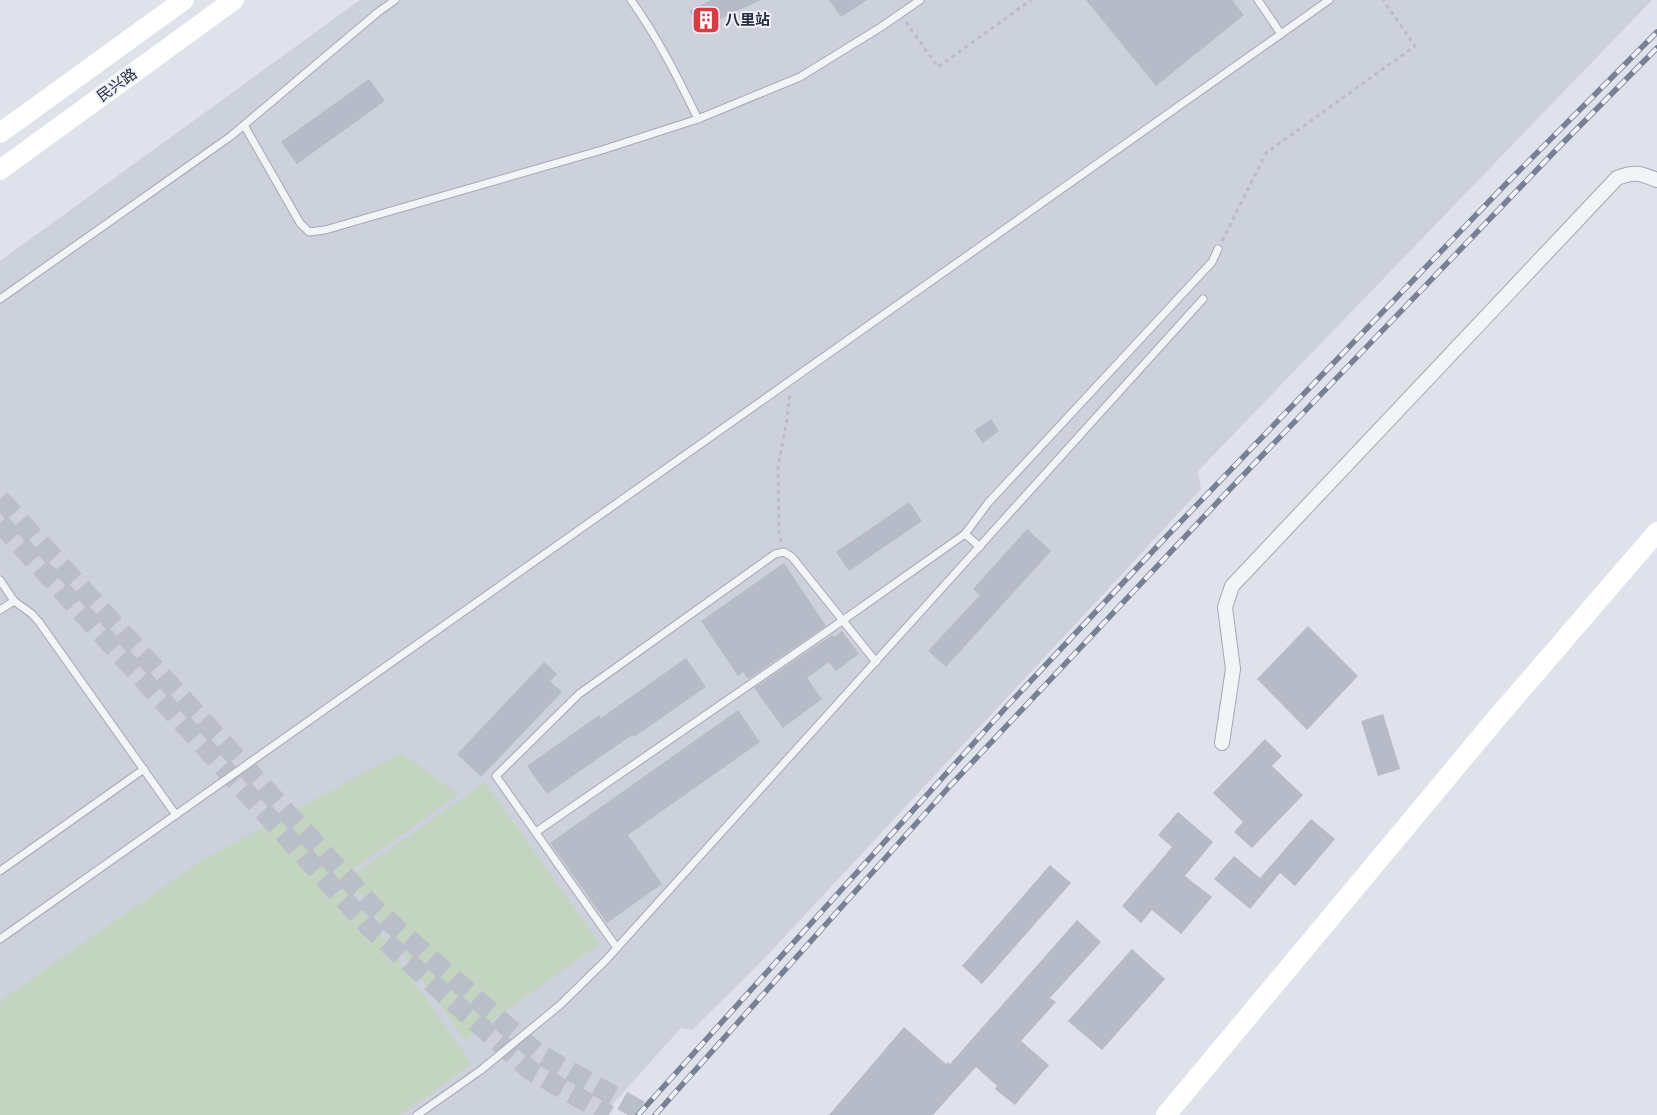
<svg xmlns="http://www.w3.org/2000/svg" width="1657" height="1115" font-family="'Varela Round','Noto Sans SC',sans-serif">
<rect width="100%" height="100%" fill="#dfe2ea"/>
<polygon fill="#cdd1dc" points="360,0 1652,0 1198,471 1201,489 762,961 692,1030 681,1028 603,1115 0,1115 0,261"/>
<g fill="#c3d4c0">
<polygon points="401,753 459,794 341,878 472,1064 400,1115 0,1115 0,1001 202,860"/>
<polygon points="485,782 600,944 465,1040 349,878"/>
</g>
<g fill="#b6bbc7">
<polygon points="711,0 761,0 698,29 689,11"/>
<polygon points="829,0 867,0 841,17"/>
<polygon points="1086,0 1232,0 1244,15 1156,86"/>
<polygon points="369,79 385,101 297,164 281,142"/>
<polygon points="991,419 999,431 983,443 974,431"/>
<polygon points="909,502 922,521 849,571 836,552"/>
<polygon points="1027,529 1051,551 946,667 928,651 980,595 973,589"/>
<polygon points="784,563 826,626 748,679 743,672 738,676 701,621"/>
<polygon points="1308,626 1358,676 1307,730 1257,679"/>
<polygon points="842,631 859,654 836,671 829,662 807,678 822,699 783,728 754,688 832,635 834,637"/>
<polygon points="686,658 706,687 634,737 632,735 547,794 527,766 599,715 601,718"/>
<polygon points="544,662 557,674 550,681 562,692 481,777 457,754"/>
<polygon points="738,710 760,742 628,835 662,884 607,923 550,843"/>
<polygon points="1383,714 1400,769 1378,776 1361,721"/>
<polygon points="1265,739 1282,756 1272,766 1303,795 1252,848 1234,832 1243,822 1213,793"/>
<polygon points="1178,812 1213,842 1185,876 1212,897 1181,934 1152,910 1141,923 1122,906 1172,847 1158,835"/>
<polygon points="1311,819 1335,839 1295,886 1280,873 1250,909 1214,879 1234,856 1260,878"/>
<polygon points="1050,865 1071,883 982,984 962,966"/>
<polygon points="1077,920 1101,942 1050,998 1056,1002 1021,1041 1049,1065 1015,1105 995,1089 997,1086 976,1067 933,1115 829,1115 904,1027 946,1064 948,1062 950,1064"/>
<polygon points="1132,949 1165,979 1102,1050 1068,1021"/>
</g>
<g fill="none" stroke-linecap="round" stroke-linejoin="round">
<g stroke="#babec8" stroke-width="20" stroke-dasharray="20 10" stroke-linecap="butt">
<polyline points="0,499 375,909 536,1052 648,1115"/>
<polyline points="0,523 369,927 530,1070 609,1115"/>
</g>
<defs>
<g id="lane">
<path d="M631,0C658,38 678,78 698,119"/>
<polyline points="1258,0 1281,34"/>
<polyline points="244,125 300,223 309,232 325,230 602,150 698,119 800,77 881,27 920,0"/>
<polyline points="0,299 231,136 377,13 395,0"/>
<polyline points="965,534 980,547"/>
<polyline points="0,580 14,601 32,614 39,622 176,815"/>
<polyline points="0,610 14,601"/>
<polyline points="536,832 842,621 965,534 988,503 1212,262 1218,249"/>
<polyline points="0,871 144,769"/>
<polyline points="0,939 1329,0"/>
<polyline points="617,948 496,776 579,694 775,554 784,552 792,557 876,662"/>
<polyline points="417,1115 481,1070 560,1005 606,960 1203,299"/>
</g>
<path id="street" d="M1222,743L1233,669L1225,607L1232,586L1617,178C1634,171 1640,173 1657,180"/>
</defs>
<use href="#lane" stroke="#a4a8b4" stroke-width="9"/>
<use href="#street" stroke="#a4a8b4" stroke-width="16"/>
<g stroke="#b9bdc4" stroke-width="3" stroke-dasharray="4 4" stroke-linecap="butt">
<polyline points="906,22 938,67 1031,0"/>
<polyline points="1222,241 1266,153 1415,46 1383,0"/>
<polyline points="781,542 779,534 778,467 787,419 790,394"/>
</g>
<use href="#lane" stroke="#f2f4f7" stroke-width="7"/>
<use href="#street" stroke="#f2f4f7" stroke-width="14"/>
<g stroke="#fff" stroke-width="20">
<polyline points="0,133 184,0"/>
<polyline points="0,170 234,0"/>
<polyline points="1166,1115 1490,726 1657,532"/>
</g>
<defs>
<g id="rail">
<polyline points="638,1115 1010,703 1167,536 1502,188 1657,32"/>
<polyline points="655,1115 949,787 1230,489 1556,150 1657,48"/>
</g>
</defs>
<use href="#rail" stroke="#788094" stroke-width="5.5"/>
<use href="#rail" stroke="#eff1f7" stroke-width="4" stroke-dasharray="11" stroke-linecap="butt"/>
</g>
<defs>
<symbol id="building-square" viewBox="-11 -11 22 22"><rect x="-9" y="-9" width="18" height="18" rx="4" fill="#d73b44" stroke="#eff1f7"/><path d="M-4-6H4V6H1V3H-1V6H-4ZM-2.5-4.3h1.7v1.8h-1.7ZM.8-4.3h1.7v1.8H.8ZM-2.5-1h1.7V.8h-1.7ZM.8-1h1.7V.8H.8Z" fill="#fff"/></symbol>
</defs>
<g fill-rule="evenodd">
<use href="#building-square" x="690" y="4" width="32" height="32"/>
</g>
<g text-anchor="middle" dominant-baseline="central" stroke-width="4" stroke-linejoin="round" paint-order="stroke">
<g font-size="15" font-weight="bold" fill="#272e42" stroke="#eff1f7" text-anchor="start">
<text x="725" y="20">八里站</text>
</g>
<g font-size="15" fill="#272e42" stroke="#eff1f7">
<text transform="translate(117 85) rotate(-36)">民兴路</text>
</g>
</g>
</svg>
